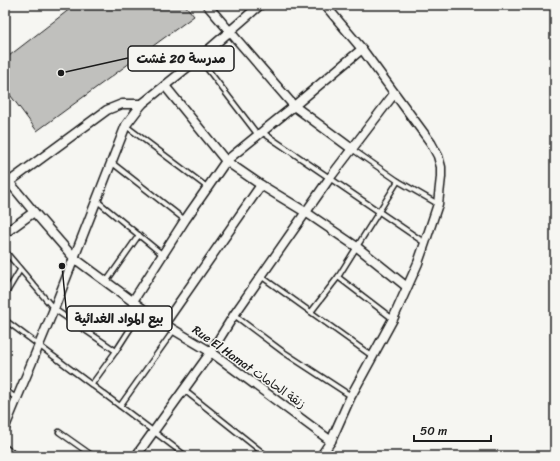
<svg xmlns="http://www.w3.org/2000/svg" width="560" height="461" font-family="Sriracha,'Playpen Sans Arabic',sans-serif">
<rect width="100%" height="100%" fill="#f6f6f2"/>
<filter id="ink" filterUnits="userSpaceOnUse"><feTurbulence type="fractalNoise" baseFrequency=".025" numOctaves="2"/><feDisplacementMap in="SourceGraphic" scale="8" xChannelSelector="R" yChannelSelector="G"/><feConvolveMatrix kernelMatrix="1 2 1 2 8 2 1 2 1" color-interpolation-filters="sRGB"/></filter>
<g filter="url(#ink)">
<polygon fill="#c0c0bd" stroke="#1c1c1c" points="75,5 185,5 194,16 37,131 5,88 5,59"/>
<g fill="none" stroke-linecap="round" stroke-linejoin="round">
<defs>
<g id="lane">
<polyline points="199,58 258,135"/>
<polyline points="126,126 207,187"/>
<polyline points="262,132 425,243"/>
<polyline points="352,149 398,181 438,204"/>
<polyline points="111,162 185,220"/>
<polyline points="96,200 163,255"/>
<polyline points="5,251 54,309 116,351"/>
<polyline points="262,277 372,356"/>
<polyline points="338,277 393,319"/>
<polyline points="106,282 139,235"/>
<polyline points="5,295 20,270"/>
<polyline points="311,312 338,277 398,181"/>
<polyline points="234,315 282,351 351,396"/>
<polyline points="5,320 120,406 174,330"/>
<polyline points="92,384 116,351 143,309"/>
<polyline points="5,390 16,398"/>
<polyline points="184,390 267,456"/>
<polyline points="120,406 186,456"/>
<polyline points="59,432 93,456"/>
<polyline points="5,447 17,456"/>
</g>
<g id="street">
<polyline points="207,5 294,106 362,49"/>
<polyline points="165,86 226,161 261,185 307,213 357,247 407,287"/>
<polyline points="5,177 34,212 74,258 143,309 174,330 211,352 331,441"/>
<polyline points="9,182 107,110 122,104 142,104"/>
<polyline points="5,233 34,212"/>
<polyline points="133,301 185,220 226,161 294,106 352,149"/>
<polyline points="165,323 261,185"/>
<polyline points="5,427 54,309 126,125 142,104 199,58 260,5"/>
<polyline points="136,456 211,352 234,315 329,179 394,94"/>
<polyline points="321,456 331,441 351,396 393,319 418,263 425,243 438,204 441,177 441,167 438,156 431,143 362,49 325,5"/>
</g>
</defs>
<use href="#lane" stroke="#1c1c1c" stroke-width="7"/>
<use href="#street" stroke="#1c1c1c" stroke-width="11"/>
<use href="#lane" stroke="#f6f6f2" stroke-width="4"/>
<use href="#street" stroke="#f6f6f2" stroke-width="8"/>
</g>
</g>
<g text-anchor="middle" dominant-baseline="central" stroke-width="3" stroke-linejoin="round" paint-order="stroke">
<g font-size="12" fill="#1c1c1c" stroke="#f6f6f2">
<text transform="translate(249 367) rotate(35)">Rue El Hamat زنقة الحامات</text>
</g>
</g>
<path fill="none" stroke="#1c1c1c" stroke-width="1.5" d="M61 73L128 58M62 266L67 318"/>
<g fill="#1c1c1c" stroke="#f6f6f2" stroke-width="1.5">
<circle cx="61" cy="73" r="4"/>
<circle cx="62" cy="266" r="4"/>
</g>
<g fill="#f6f6f2" stroke="#1c1c1c" stroke-width="1.5">
<rect x="128" y="46" width="106" height="25" rx="4"/>
<rect x="67" y="306" width="105" height="25" rx="4"/>
</g>
<g font-size="13" text-anchor="middle" font-weight="bold" fill="#1c1c1c">
<text x="181" y="63">مدرسة 20 غشت</text>
<text x="119" y="323">بيع المواد الغدائية</text>
</g>
<rect width="560" height="461" fill="none" stroke="#f6f6f2" stroke-width="20"/>
<rect x="10" y="10" width="540" height="441" fill="none" stroke="#1c1c1c" stroke-width="1.5" filter="url(#ink)"/>
<path d="M414 435v6h77v-6" fill="none" stroke="#1c1c1c" stroke-width="2"/>
<text x="420" y="435" font-size="12" fill="#1c1c1c" stroke="#f6f6f2" stroke-width="3" paint-order="stroke">50 m</text>
</svg>
